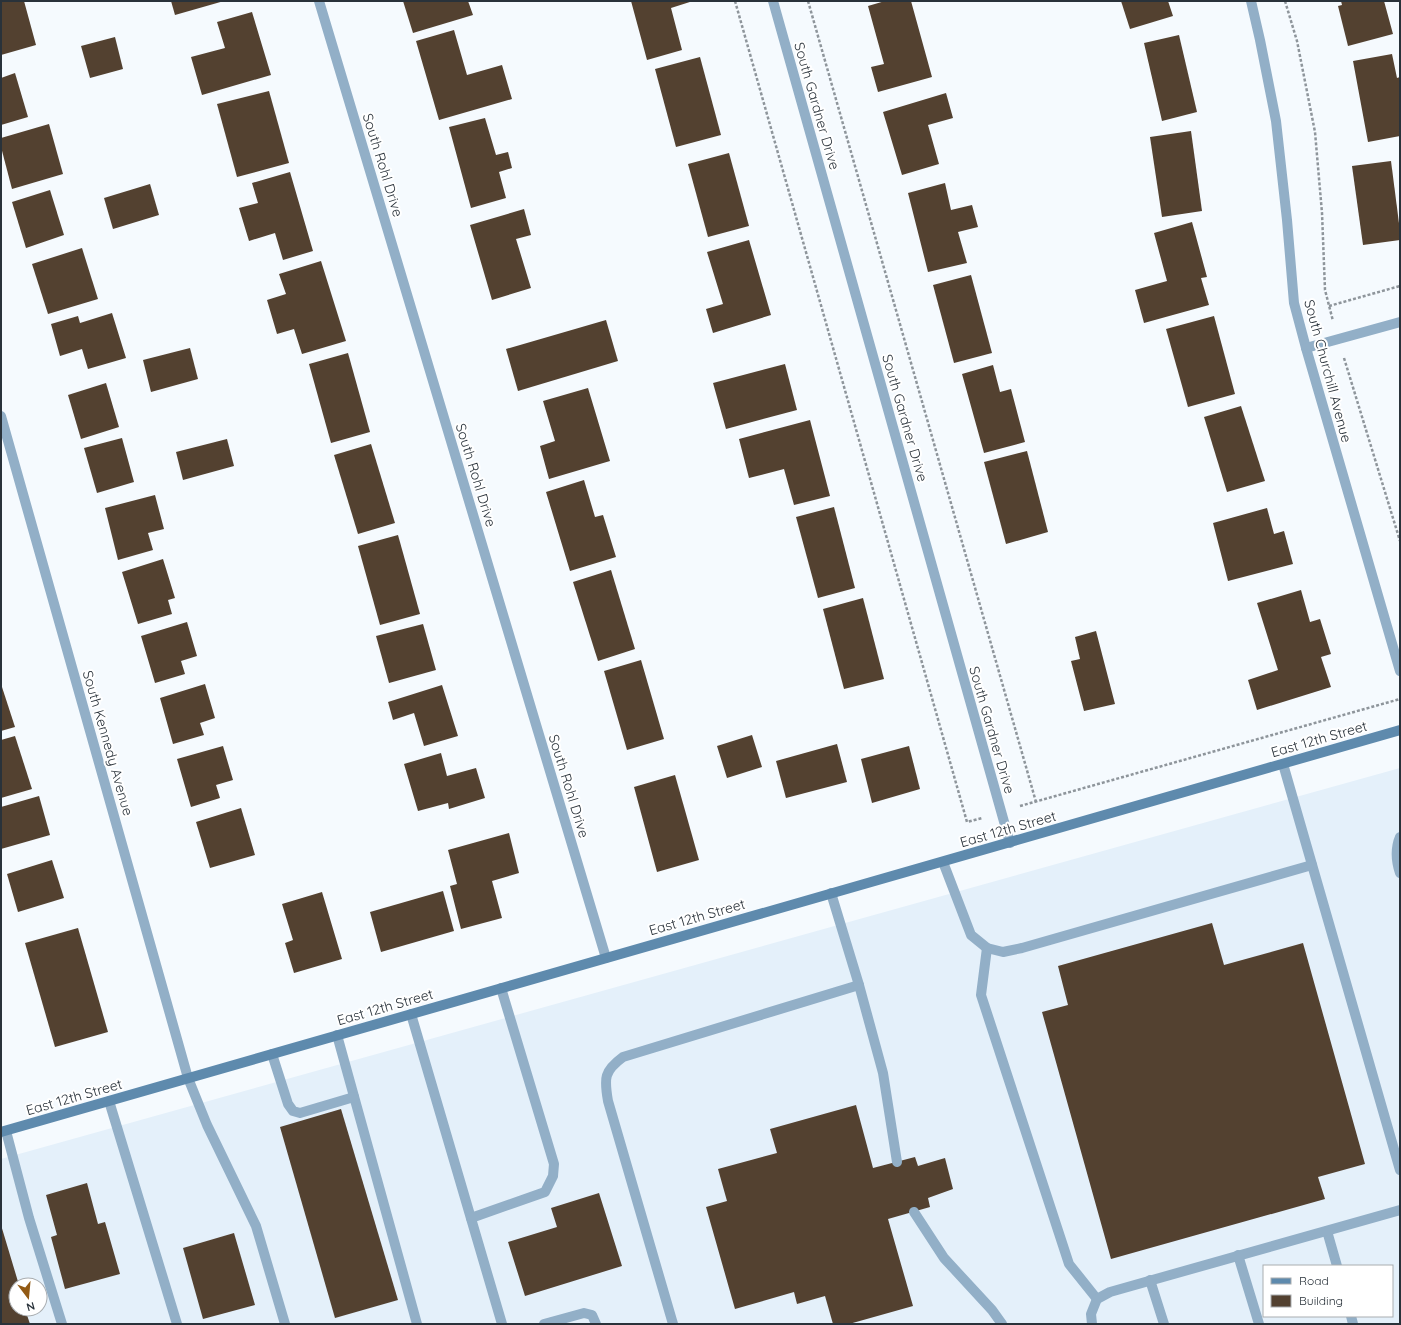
<svg xmlns="http://www.w3.org/2000/svg" width="1401" height="1325" font-family="Quicksand,sans-serif">
<rect width="100%" height="100%" fill="#f5fafe"/>
<path fill="#e4f0fa" fill-rule="evenodd" d="M1400,768V1324H1V1159ZM1264,1266H1392V1316H1264ZM16,1285H40V1309H16Z"/>
<g fill="#534130">
<polygon points="1,1 24,1 36,45 1,55"/>
<polygon points="171,1 224,1 175,15"/>
<polygon points="403,1 468,1 473,15 413,33"/>
<polygon points="631,1 693,1 671,8 682,50 647,60"/>
<polygon points="885,1 911,1 932,77 878,92 871,67 884,64 868,6"/>
<polygon points="1121,1 1168,1 1173,16 1130,29"/>
<polygon points="1341,1 1384,1 1393,34 1348,46 1338,6 1342,5"/>
<polygon points="252,12 271,75 202,95 191,57 225,48 217,22"/>
<polygon points="454,30 467,75 502,65 512,99 439,120 416,41"/>
<polygon points="1179,35 1197,112 1162,121 1144,43"/>
<polygon points="115,37 123,69 90,78 81,46"/>
<polygon points="1392,54 1397,78 1400,77 1400,136 1368,142 1353,61"/>
<polygon points="700,57 721,135 676,147 655,69"/>
<polygon points="15,73 28,117 1,125 1,78"/>
<polygon points="269,91 289,163 237,177 217,104"/>
<polygon points="946,93 953,118 928,125 939,164 902,175 883,112"/>
<polygon points="485,118 496,155 508,152 512,168 499,172 506,198 471,208 449,127"/>
<polygon points="49,124 63,174 12,189 1,147 1,138"/>
<polygon points="1191,131 1202,211 1162,217 1150,137"/>
<polygon points="729,153 749,226 708,237 688,164"/>
<polygon points="1391,161 1400,231 1400,240 1363,245 1352,166"/>
<polygon points="290,172 313,251 283,260 275,233 249,241 239,208 258,203 252,183"/>
<polygon points="945,183 951,210 972,205 978,227 958,232 967,263 928,272 908,193"/>
<polygon points="150,184 159,215 113,229 104,198"/>
<polygon points="50,190 64,235 26,248 12,202"/>
<polygon points="524,209 531,235 516,239 531,288 492,300 470,225"/>
<polygon points="1192,222 1207,277 1201,278 1209,305 1144,323 1135,290 1167,281 1154,233"/>
<polygon points="749,240 771,315 713,333 706,309 723,304 707,252"/>
<polygon points="82,248 98,299 48,314 32,264"/>
<polygon points="321,261 346,341 302,354 294,329 277,334 267,300 286,294 279,274"/>
<polygon points="971,275 992,353 954,363 933,285"/>
<polygon points="112,313 126,358 88,369 82,349 60,356 51,324 78,316 80,323"/>
<polygon points="1214,316 1235,394 1188,407 1166,329"/>
<polygon points="606,320 618,361 518,391 506,349"/>
<polygon points="190,348 198,379 151,392 143,360"/>
<polygon points="348,353 370,432 331,443 309,364"/>
<polygon points="785,364 797,410 726,429 713,383"/>
<polygon points="993,365 1000,392 1011,389 1025,442 984,453 962,374"/>
<polygon points="106,383 119,427 81,439 68,395"/>
<polygon points="588,388 610,461 549,479 540,446 555,441 543,401"/>
<polygon points="1241,406 1265,481 1227,492 1204,417"/>
<polygon points="810,420 830,496 794,505 784,469 749,478 739,439"/>
<polygon points="122,438 134,482 97,493 84,448"/>
<polygon points="227,439 234,466 183,480 176,452"/>
<polygon points="371,444 395,523 358,534 334,455"/>
<polygon points="1027,451 1048,532 1006,544 984,462"/>
<polygon points="584,480 595,517 603,515 616,557 570,571 546,492"/>
<polygon points="155,495 164,529 148,533 153,550 118,560 105,508"/>
<polygon points="834,507 855,588 818,598 796,517"/>
<polygon points="1267,508 1274,534 1284,531 1293,564 1228,581 1213,523"/>
<polygon points="398,535 420,614 380,625 358,546"/>
<polygon points="163,559 175,598 168,600 172,614 138,624 122,572"/>
<polygon points="611,570 635,649 598,661 573,582"/>
<polygon points="1301,590 1310,622 1320,619 1331,654 1321,657 1331,687 1257,710 1248,680 1278,670 1257,603"/>
<polygon points="863,598 884,679 844,689 823,609"/>
<polygon points="187,622 197,656 181,661 185,674 155,683 141,636"/>
<polygon points="423,624 436,670 389,683 376,636"/>
<polygon points="1096,631 1115,704 1084,711 1071,661 1080,659 1075,637"/>
<polygon points="641,660 664,739 627,750 604,671"/>
<polygon points="1,684 15,727 1,731"/>
<polygon points="205,684 215,718 200,723 204,735 173,744 160,698"/>
<polygon points="442,685 458,736 424,746 414,713 393,720 388,702"/>
<polygon points="752,735 762,767 727,778 717,746"/>
<polygon points="15,736 32,789 1,798 1,740"/>
<polygon points="837,744 847,782 786,798 776,761"/>
<polygon points="223,746 233,780 216,785 220,798 191,807 177,759"/>
<polygon points="909,746 920,789 872,803 861,759"/>
<polygon points="441,753 447,776 476,768 485,798 449,809 448,803 418,811 404,764"/>
<polygon points="675,775 699,860 657,872 634,787"/>
<polygon points="39,796 50,835 1,849 1,807"/>
<polygon points="241,808 255,855 210,868 196,822"/>
<polygon points="509,833 519,873 492,881 502,918 461,929 450,886 457,884 448,850"/>
<polygon points="52,860 64,898 18,912 7,874"/>
<polygon points="443,891 454,931 381,952 370,912"/>
<polygon points="322,892 342,959 294,973 285,943 293,940 282,904"/>
<polygon points="1212,923 1224,965 1303,943 1365,1164 1318,1177 1325,1199 1111,1259 1042,1012 1068,1005 1058,966"/>
<polygon points="78,928 108,1032 55,1047 25,943"/>
<polygon points="856,1105 873,1168 915,1157 918,1166 945,1158 953,1189 928,1198 930,1207 888,1219 913,1306 849,1324 833,1324 825,1296 797,1304 794,1292 735,1309 706,1207 727,1201 718,1169 777,1153 770,1129"/>
<polygon points="341,1109 398,1300 335,1318 280,1127"/>
<polygon points="87,1183 98,1224 105,1222 120,1274 65,1289 51,1237 57,1235 46,1195"/>
<polygon points="599,1193 622,1266 525,1296 508,1242 557,1227 551,1208"/>
<polygon points="1,1225 19,1285 16,1285 16,1309 25,1309 30,1324 1,1324"/>
<polygon points="234,1233 255,1305 203,1319 183,1248"/>
</g>
<g fill="none" stroke-linecap="round" stroke-linejoin="round">
<g stroke="#8e959b" stroke-width="2.5" stroke-dasharray="3 2" stroke-linecap="butt">
<polyline points="735,1 967,822 982,818"/>
<polyline points="808,1 1036,802"/>
<polyline points="1285,1 1297,41 1315,132 1322,213 1325,290 1333,321"/>
<polyline points="1329,306 1400,286"/>
<polyline points="1344,358 1400,541"/>
<polyline points="1020,806 1400,699"/>
</g>
<g stroke="#92afc7" stroke-width="10">
<polyline points="1283,764 1400,1170"/>
<path d="M1400,837C1395,849 1396,861 1400,873"/>
<polyline points="943,862 971,935 987,948 1003,952 1022,948 1312,865"/>
<polyline points="987,948 981,995 1069,1264 1097,1299"/>
<polyline points="859,985 883,1073 897,1162"/>
<polyline points="411,1014 502,1324"/>
<polyline points="337,1035 417,1324"/>
<polyline points="272,1054 288,1104 293,1111 300,1113 354,1097"/>
<polyline points="188,1078 207,1125 256,1226 285,1324"/>
<polyline points="109,1101 177,1324"/>
<polyline points="6,1131 29,1218 62,1324"/>
<polyline points="914,1212 944,1258 992,1310 1002,1324"/>
<polyline points="471,1218 545,1192 553,1176 554,1164 501,988"/>
<polyline points="1327,1231 1337,1266"/>
<polyline points="1238,1255 1259,1324"/>
<polyline points="1150,1280 1164,1324"/>
<polyline points="1351,1316 1353,1324"/>
<polyline points="544,1324 584,1313 592,1315 596,1324"/>
<path d="M673,1324L608,1101C604,1078 604,1071 623,1057L859,985L831,893"/>
<polyline points="1092,1324 1091,1314 1097,1299 1110,1292 1400,1210"/>
</g>
<g stroke="#92afc7" stroke-width="10">
<polyline points="319,1 606,958"/>
<polyline points="773,1 1010,843"/>
<polyline points="1251,1 1260,40 1276,121 1287,220 1294,303 1306,348 1400,671"/>
<polyline points="1306,348 1400,322"/>
<polyline points="1,416 188,1078"/>
</g>
<polyline stroke="#5e8aad" stroke-width="10" points="1,1132 1400,730"/>
</g>
<g text-anchor="middle" dominant-baseline="central" stroke-width="4" stroke-linejoin="round" paint-order="stroke">
<g font-size="14" fill="#29323a" stroke="#fff">
<text transform="translate(817 106) rotate(74)">South Gardner Drive</text>
<text transform="translate(383 165) rotate(73)">South Rohl Drive</text>
<text transform="translate(1328 371) rotate(75)">South Churchill Avenue</text>
<text transform="translate(905 418) rotate(74)">South Gardner Drive</text>
<text transform="translate(476 475) rotate(73)">South Rohl Drive</text>
<text transform="translate(992 730) rotate(74)">South Gardner Drive</text>
<text transform="translate(1319 739) rotate(-16)">East 12th Street</text>
<text transform="translate(108 743) rotate(74)">South Kennedy Avenue</text>
<text transform="translate(569 786) rotate(73)">South Rohl Drive</text>
<text transform="translate(1008 829) rotate(-16)">East 12th Street</text>
<text transform="translate(697 917) rotate(-16)">East 12th Street</text>
<text transform="translate(385 1007) rotate(-16)">East 12th Street</text>
<text transform="translate(74 1097) rotate(-16)">East 12th Street</text>
</g>
</g>
<rect width="1401" height="1325" fill="none" stroke="#29323a" stroke-width="4"/>
<rect x="1263" y="1265" width="130" height="52" fill="#ffffff" stroke="#a9adb0"/>
<rect x="1271" y="1278" width="20" height="6" fill="#5e8aad" stroke="#a9adb0"/>
<text x="1299" y="1285" font-size="12" fill="#29323a">Road</text>
<rect x="1271" y="1295" width="20" height="12" fill="#534130" stroke="#a9adb0"/>
<text x="1299" y="1305" font-size="12" fill="#29323a">Building</text>
<g transform="translate(28 1297) rotate(164)"><circle r="19" fill="#ffffff" stroke="#a9adb0"/>
<path d="M0-3L7 15L0 10L-7 15Z" fill="#925a14"/>
<text y="-6" font-size="11" font-weight="bold" text-anchor="middle" fill="#29323a">N</text>
</g>
</svg>
